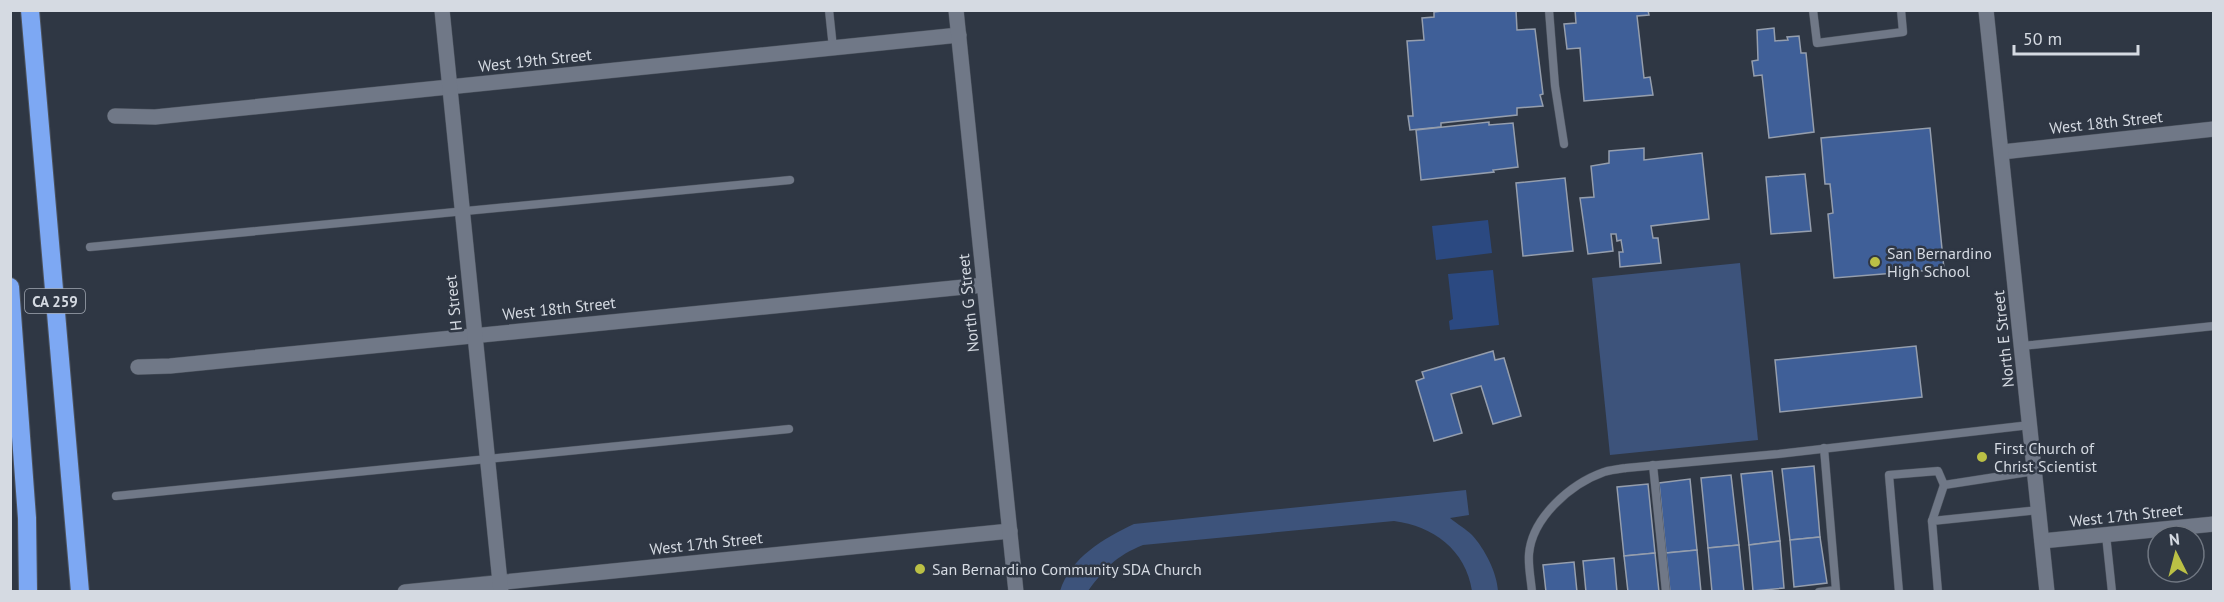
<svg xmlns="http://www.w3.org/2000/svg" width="2224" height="602" font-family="'PT Sans',sans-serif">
<rect width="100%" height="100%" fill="#2f3744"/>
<g fill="#3d537b">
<polygon points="1740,263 1758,440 1610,455 1592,278"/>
<path d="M1466,490L1469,515L1450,518C1457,524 1466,529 1472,535C1485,549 1497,573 1498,591H1472C1466,550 1433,526 1394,521L1143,545C1116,556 1105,568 1088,591H1060C1071,557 1103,539 1134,524Z"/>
</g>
<g fill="#2b4981">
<polygon points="1488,220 1492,253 1436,260 1432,226"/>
<polygon points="1493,270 1499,325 1450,330 1449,321 1453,319 1448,274"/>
</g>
<g fill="#3f5f98" stroke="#959ead" stroke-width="1.5">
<polygon points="1450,10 1516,10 1517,30 1535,29 1543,94 1540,95 1543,106 1517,108 1517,115 1441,123 1441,127 1410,130 1408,116 1413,116 1407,41 1424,40 1422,18 1434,17 1434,12"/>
<polygon points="1575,10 1648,10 1649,15 1637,16 1644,78 1650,77 1653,95 1584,101 1580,48 1567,49 1564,24 1576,23"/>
<polygon points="1774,28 1775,41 1788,40 1787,37 1799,36 1801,53 1806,53 1814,132 1769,138 1762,75 1754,76 1752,61 1758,60 1757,30"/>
<polygon points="1489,122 1489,125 1513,123 1518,167 1493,170 1494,172 1421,180 1416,130"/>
<polygon points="1930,128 1944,269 1834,278 1828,214 1833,213 1830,184 1825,184 1821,138"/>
<polygon points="1644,148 1644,160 1702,153 1709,219 1651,226 1653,238 1658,238 1661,263 1620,267 1619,252 1623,252 1621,240 1617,241 1616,234 1611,234 1613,251 1588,254 1580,198 1594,197 1591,166 1609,163 1609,151"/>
<polygon points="1805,174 1811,231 1771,234 1766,177"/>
<polygon points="1565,178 1573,251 1523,256 1516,183"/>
<polygon points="1916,346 1922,397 1780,412 1775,360"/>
<polygon points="1493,351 1495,360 1504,358 1521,416 1493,424 1481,386 1451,394 1462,433 1434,441 1416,381 1424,378 1422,372"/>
<polygon points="1814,466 1820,537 1790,540 1782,469"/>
<polygon points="1772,471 1780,541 1749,545 1741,474"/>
<polygon points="1731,475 1739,545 1708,548 1701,478"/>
<polygon points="1690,479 1697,550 1666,553 1659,483"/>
<polygon points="1648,484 1655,553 1624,556 1617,487"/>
<polygon points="1820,537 1827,583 1794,587 1790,540"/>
<polygon points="1780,541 1784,588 1753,591 1749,545"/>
<polygon points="1739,545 1744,592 1712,592 1708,548"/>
<polygon points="1697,550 1701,592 1670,592 1666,553"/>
<polygon points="1655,553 1659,592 1628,592 1624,556"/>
<polygon points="1614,558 1617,592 1586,592 1583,561"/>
<polygon points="1574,562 1577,592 1546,592 1543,565"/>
</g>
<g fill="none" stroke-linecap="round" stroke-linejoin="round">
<defs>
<g id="lane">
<polyline points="829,10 833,48"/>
<polyline points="1549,10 1555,86 1564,144"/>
<polyline points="1813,10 1817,43 1903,32 1901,10"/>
<polyline points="90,247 790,180"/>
<polyline points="2022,346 2214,326"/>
<polyline points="1653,465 1666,592"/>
<polyline points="116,496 789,429"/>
<polyline points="1932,521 1944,485"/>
<polyline points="2106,535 2112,592"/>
<path d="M1532,592C1531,580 1528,566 1529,554C1532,518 1570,484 1604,472C1611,470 1619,469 1626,468L1778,454L2030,425"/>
<polyline points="1819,592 1836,590 1824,448"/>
<polyline points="1899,592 1889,475 1938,471 1944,485 2035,471"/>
<polyline points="1938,592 1932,521 2039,510"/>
</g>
<g id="street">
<polyline points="115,116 155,117 959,35"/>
<polyline points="2002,152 2214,129"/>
<polyline points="138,367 170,366 984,285"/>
<polyline points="2042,541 2214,524"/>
<polyline points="405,592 1010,531"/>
</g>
<g id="secondary">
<polyline points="442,10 501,592"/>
<polyline points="956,10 1016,592"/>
<polyline points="1986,10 2047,592"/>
</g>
<g id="highway">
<polyline points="30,10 80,592"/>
<polyline points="10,287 27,518 28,592"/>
</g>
</defs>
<use href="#lane" stroke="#4c535e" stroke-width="9"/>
<use href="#street" stroke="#4c535e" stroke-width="16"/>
<use href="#secondary" stroke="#4c535e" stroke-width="16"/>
<use href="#highway" stroke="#4c535e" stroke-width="20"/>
<use href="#lane" stroke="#707887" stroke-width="8"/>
<use href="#street" stroke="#707887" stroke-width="15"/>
<use href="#secondary" stroke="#707887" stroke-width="15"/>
<use href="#highway" stroke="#7da8f3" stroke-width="18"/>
</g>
<g fill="#bbc045" stroke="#2f3744" stroke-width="2">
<circle cx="1875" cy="262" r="6"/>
<circle cx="1982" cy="457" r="6"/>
<circle cx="920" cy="569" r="6"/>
</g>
<g text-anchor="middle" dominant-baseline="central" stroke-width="5" stroke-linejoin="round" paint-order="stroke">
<rect fill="#2f3744" stroke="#a3a9b3" stroke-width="1.5" x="25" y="289" width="60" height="24" rx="4.5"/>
<g font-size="15" font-weight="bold" fill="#d5dae2">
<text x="55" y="301">CA 259</text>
</g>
<g font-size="16" fill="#d5dae2" stroke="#2f3744">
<text transform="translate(535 60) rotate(-6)">West 19th Street</text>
<text transform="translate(2106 122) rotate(-6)">West 18th Street</text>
<text transform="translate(453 303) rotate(-96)">H Street</text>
<text transform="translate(968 303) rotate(-96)">North G Street</text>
<text transform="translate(559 308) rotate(-6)">West 18th Street</text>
<text transform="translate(2003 339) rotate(-96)">North E Street</text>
<text transform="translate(2126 515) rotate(-6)">West 17th Street</text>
<text transform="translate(706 543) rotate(-6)">West 17th Street</text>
</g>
<g font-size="16" fill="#d5dae2" stroke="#2f3744" text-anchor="start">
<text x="1887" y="253">San Bernardino<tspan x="1887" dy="18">High School</tspan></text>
<text x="1994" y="448">First Church of<tspan x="1994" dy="18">Christ Scientist</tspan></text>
<text x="932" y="569">San Bernardino Community SDA Church</text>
</g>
</g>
<rect width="2224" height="602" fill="none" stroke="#d5dae2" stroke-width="24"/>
<g transform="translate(2176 554) rotate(354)"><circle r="28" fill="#2f3744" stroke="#717883" stroke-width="1.5"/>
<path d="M0-4.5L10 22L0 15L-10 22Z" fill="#bbc045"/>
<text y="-9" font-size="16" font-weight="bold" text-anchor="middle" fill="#d5dae2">N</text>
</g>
<path d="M2014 45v9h124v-9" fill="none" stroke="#d5dae2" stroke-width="3"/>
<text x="2023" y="45" font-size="18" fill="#d5dae2" stroke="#2f3744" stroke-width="4.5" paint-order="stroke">50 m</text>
</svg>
